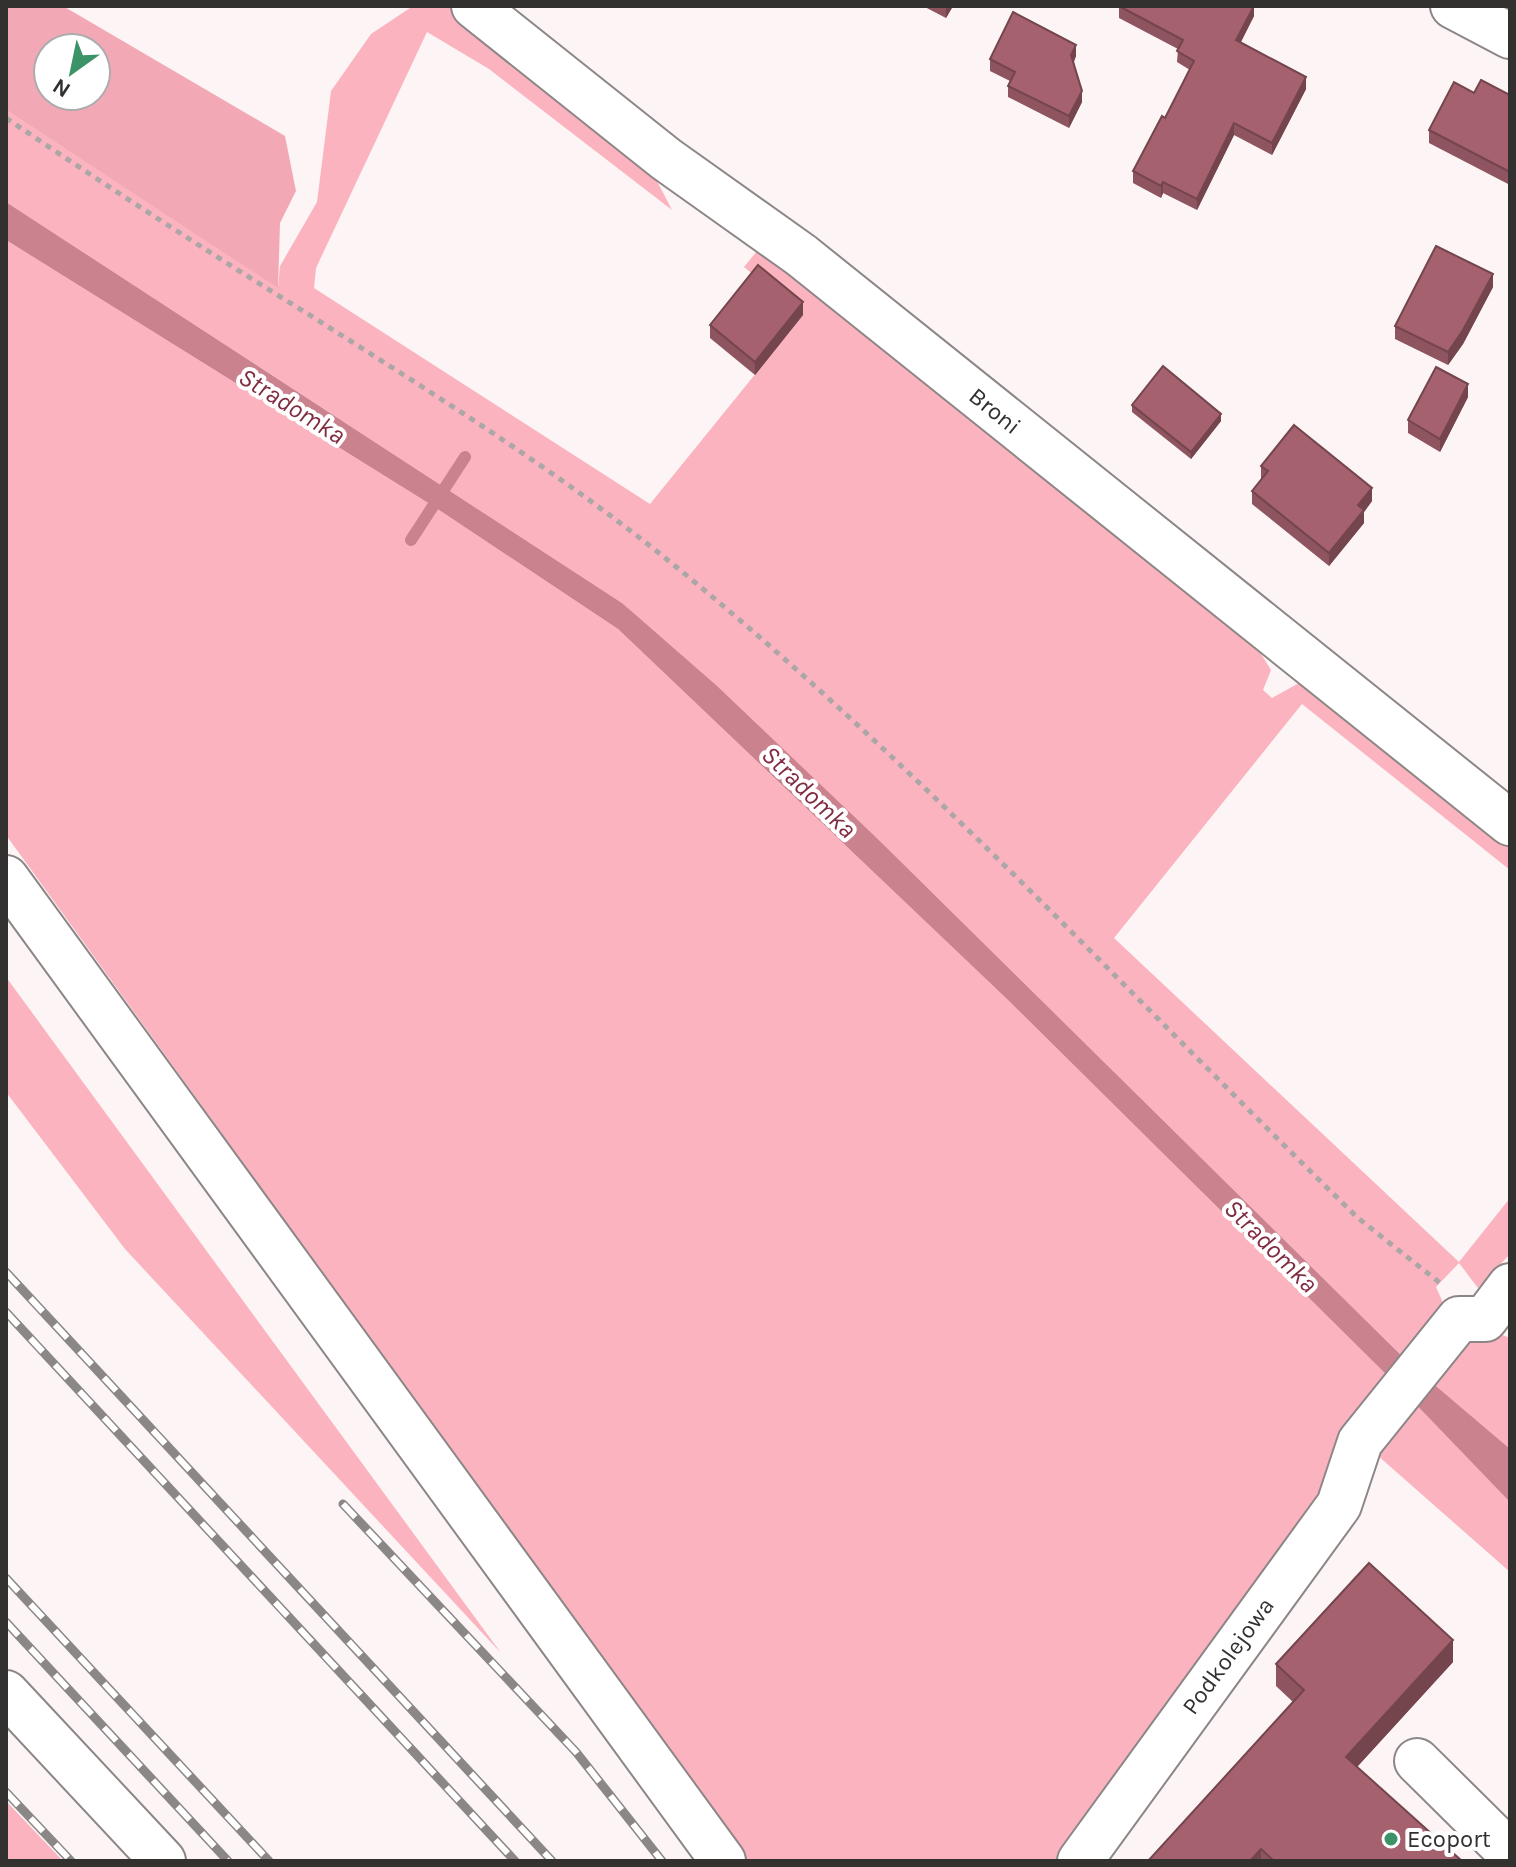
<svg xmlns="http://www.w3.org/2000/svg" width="1516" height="1867" font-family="Karla,sans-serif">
<rect width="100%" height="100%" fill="#fcf4f5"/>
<g fill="#fbb4bf">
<polygon points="413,6 454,6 646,160 672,210 489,69 427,32 316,268 314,288 650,504 803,315 744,267 757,251 793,264 1258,649 1271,670 1263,690 1272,698 1299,683 1307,689 1329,690 1510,841 1510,870 1302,704 1114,938 1459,1262 1510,1198 1510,1254 1478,1288 1459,1263 1436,1287 1449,1316 1411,1365 883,844 622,603 6,202 6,110 278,287 280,266 317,202 331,91 371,34"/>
<polygon points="6,240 433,506 618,629 1009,1001 1396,1384 1336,1497 1059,1861 748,1861 6,835"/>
<polygon points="6,977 501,1653 125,1249 6,1092"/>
<polygon points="1495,1332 1510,1338 1510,1572 1368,1447 1456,1334"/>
<polygon points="6,1801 63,1861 6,1861"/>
</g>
<path fill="#f3a9b5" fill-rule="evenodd" d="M6,6H63L285,136L296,191L280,223L278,288L6,110ZM48,48H96V96H48Z"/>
<polygon fill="#c9828e" points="6,202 622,603 717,686 883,844 1411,1365 1510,1449 1510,1502 1408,1396 1009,1001 618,629 433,506 6,240"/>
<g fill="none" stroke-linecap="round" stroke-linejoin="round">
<polyline stroke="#c9828e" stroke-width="12" points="411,540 465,457"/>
<defs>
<g id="minor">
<polyline points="474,6 666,159 801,255 1510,823"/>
<polyline points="1453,6 1510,36"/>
<polyline points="6,878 723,1861"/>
<polyline points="6,1693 163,1861"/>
<polyline points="1417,1761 1510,1853"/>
<polyline points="1080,1861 1339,1505 1360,1442 1459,1319 1485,1319 1510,1286"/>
</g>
</defs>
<use href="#minor" stroke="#8d8687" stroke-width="48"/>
<path stroke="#aca6a7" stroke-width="5" stroke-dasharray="6 6" stroke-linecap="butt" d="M6,118C108,187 211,254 316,319C435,395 554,469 664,557C913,758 1129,995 1358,1218L1440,1283"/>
<use href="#minor" stroke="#fff" stroke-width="44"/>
<defs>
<g id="rail">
<polyline points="6,1272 552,1861"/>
<polyline points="6,1312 515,1861"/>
<polyline points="343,1504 576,1752 662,1861"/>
<polyline points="6,1578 269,1861"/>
<polyline points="6,1622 228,1861"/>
<polyline points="6,1792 71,1861"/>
</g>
</defs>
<use href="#rail" stroke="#8c8787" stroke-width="9"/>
<use href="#rail" stroke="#fff" stroke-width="6" stroke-dasharray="18" stroke-linecap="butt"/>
</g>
<g fill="#8e545f">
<polygon points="923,6 953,6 946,18"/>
<polygon points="1119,6 1254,6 1254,16 1240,43 1306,89 1272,155 1234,135 1197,210 1163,193 1161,198 1133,183 1133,171 1165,118 1190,70 1177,62 1178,49 1119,18"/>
<polygon points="1076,56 1074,62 1082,102 1069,128 1008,97 1008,86 1010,81 990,71 990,59"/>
<polygon points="1474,93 1510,95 1510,185 1429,143 1429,130"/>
<polygon points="1493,287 1463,344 1448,365 1395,339 1395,326"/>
<polygon points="803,315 755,375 710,338 710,325"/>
<polygon points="1468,397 1440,452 1408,433 1408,420"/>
<polygon points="1132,405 1221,421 1191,459 1132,412"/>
<polygon points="1261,466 1372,501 1364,512 1364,523 1329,566 1252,504 1252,491 1261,479"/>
<polygon points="1453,1662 1357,1767 1462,1861 1148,1861 1293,1702 1276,1686 1276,1664"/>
</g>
<g fill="#74454d">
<polygon points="946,6 953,6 946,18"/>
<polygon points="1254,6 1254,16 1236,52 1236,40"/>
<polygon points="1076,45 1076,56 1071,66 1071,55"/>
<polygon points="1306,77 1306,89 1272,155 1272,143"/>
<polygon points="1082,91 1082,102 1069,128 1069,116"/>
<polygon points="1234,123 1234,135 1197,210 1197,199"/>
<polygon points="1163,182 1163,193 1161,198 1161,186"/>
<polygon points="1493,274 1493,287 1463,344 1448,365 1448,352"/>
<polygon points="803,302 803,315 755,375 755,362"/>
<polygon points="1468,384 1468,397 1440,452 1440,439"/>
<polygon points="1221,414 1221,421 1191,459 1191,452"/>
<polygon points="1372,488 1372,501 1364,512 1364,523 1329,566 1329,553 1358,505"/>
<polygon points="1453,1640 1453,1662 1346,1779 1346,1757"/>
<polygon points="1261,1849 1261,1861 1250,1861"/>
</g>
<g fill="#a5626e" stroke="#74454d" stroke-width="2">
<polygon points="1119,6 1254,6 1236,40 1306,77 1272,143 1234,123 1197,199 1163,182 1161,186 1133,171 1162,116 1165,118 1194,61 1177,51 1183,40"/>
<polygon points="1013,12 1076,45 1071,55 1082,91 1069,116 1008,86 1015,72 990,59"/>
<polygon points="1481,80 1510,95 1510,172 1429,130 1454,82 1474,93"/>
<polygon points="1436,246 1493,274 1463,330 1448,352 1395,326"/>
<polygon points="758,265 803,302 755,362 710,325"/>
<polygon points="1163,366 1221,414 1191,452 1132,405"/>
<polygon points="1436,367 1468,384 1440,439 1408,420"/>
<polygon points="1294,425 1372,488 1358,505 1364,510 1329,553 1252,491 1268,471 1261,466"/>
<polygon points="1369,1563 1453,1640 1346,1757 1462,1861 1274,1861 1261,1849 1250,1861 1148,1861 1304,1690 1276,1664"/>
</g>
<circle fill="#3c9368" stroke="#fff" stroke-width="3" cx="1391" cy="1839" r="8"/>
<g text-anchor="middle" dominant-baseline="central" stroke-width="8" stroke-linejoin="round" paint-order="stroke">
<g font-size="24" fill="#333030" stroke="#fff">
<text transform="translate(995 411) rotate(39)">Broni</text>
<text transform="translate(1228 1656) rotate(-54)">Podkolejowa</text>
</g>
<g font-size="24" fill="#333030" stroke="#fff" text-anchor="start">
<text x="1407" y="1839">Ecoport</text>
</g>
<g font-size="26" font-style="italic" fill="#812c41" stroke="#fff">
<text transform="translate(292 406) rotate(32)">Stradomka</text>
<text transform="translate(809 792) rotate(44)">Stradomka</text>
<text transform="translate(1271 1246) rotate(45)">Stradomka</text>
</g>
</g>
<rect width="1516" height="1867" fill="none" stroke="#333030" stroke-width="16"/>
<g transform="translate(72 72) rotate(213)"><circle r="38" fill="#ffffff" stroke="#adacac" stroke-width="2"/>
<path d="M0-6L14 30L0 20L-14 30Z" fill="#3c9368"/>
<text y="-12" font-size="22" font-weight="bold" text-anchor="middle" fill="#333030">N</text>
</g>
</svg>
